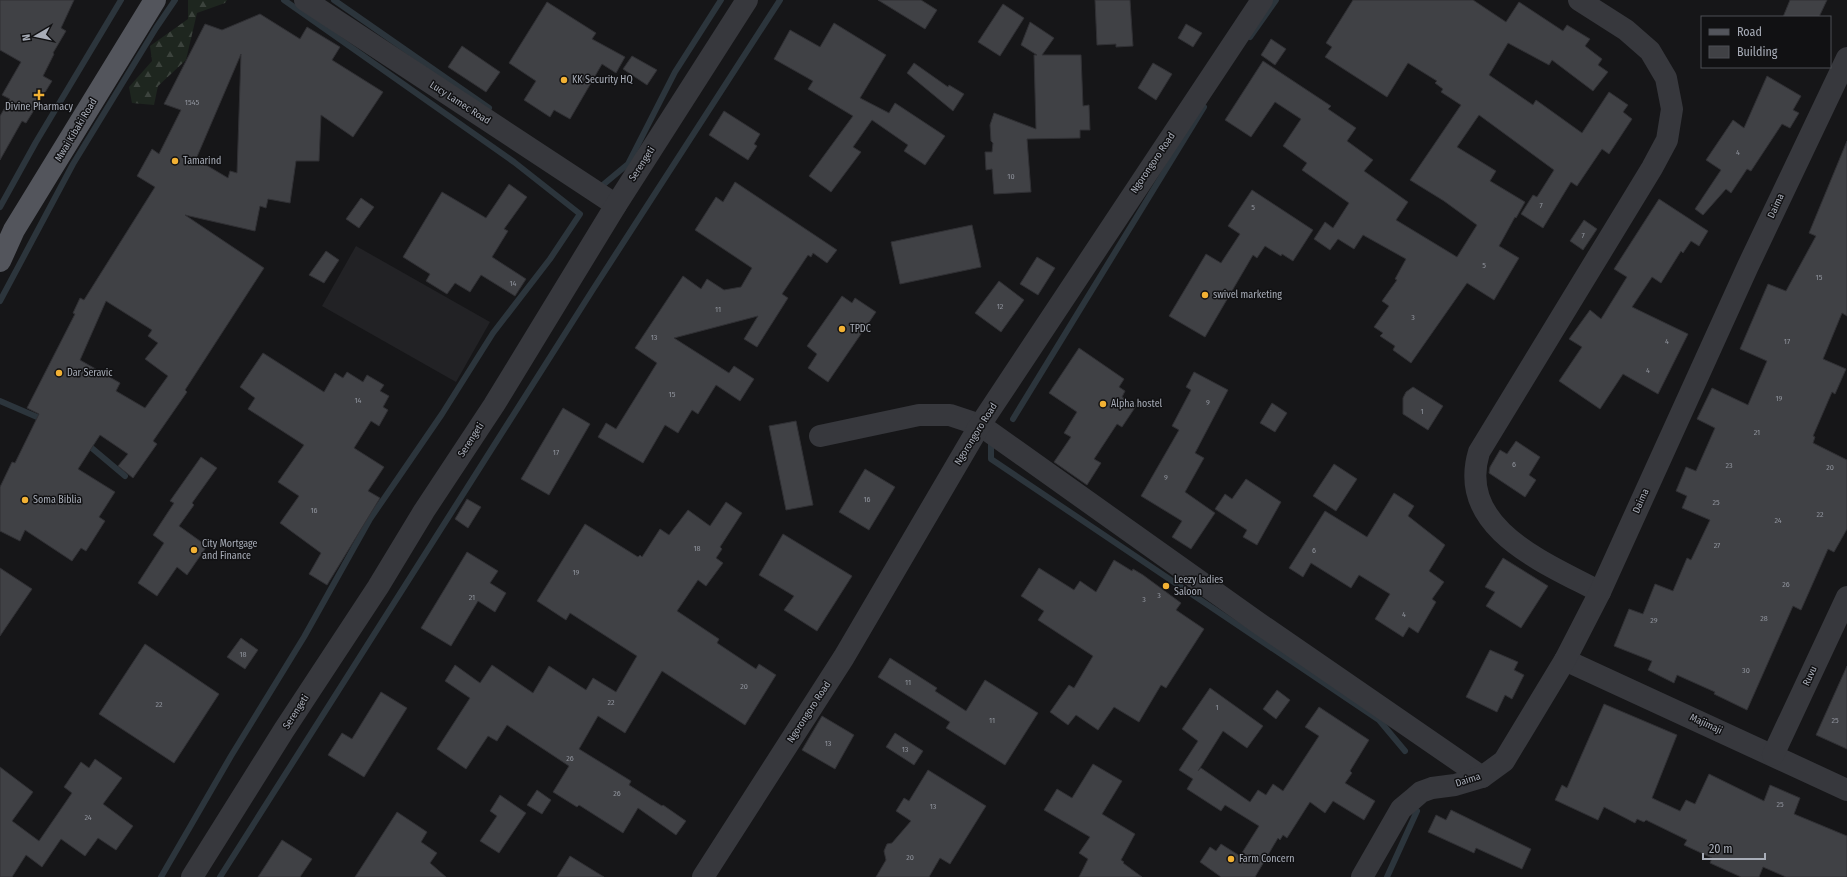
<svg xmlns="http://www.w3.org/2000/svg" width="1847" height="877" font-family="'Fira Sans Condensed',sans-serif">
<defs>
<pattern id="forest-firs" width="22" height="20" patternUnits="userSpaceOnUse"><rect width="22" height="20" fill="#1e261f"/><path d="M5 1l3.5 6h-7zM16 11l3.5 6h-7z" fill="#3c433d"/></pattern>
</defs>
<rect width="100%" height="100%" fill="#161618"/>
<polygon fill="#222225" points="356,246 490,322 456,382 322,306"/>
<polygon fill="url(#forest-firs)" points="188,0 227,0 225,3 197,13 186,60 158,86 154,105 132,103 129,87 152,61 150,46 188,19"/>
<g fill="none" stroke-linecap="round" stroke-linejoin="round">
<g stroke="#2c353c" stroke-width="6">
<polyline points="334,0 489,108"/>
<polyline points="1250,37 1276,0"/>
<polyline points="598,189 628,164 675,72 721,0"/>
<polyline points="0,207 36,142 121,0"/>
<polyline points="0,301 73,164 156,28 175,0"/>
<polyline points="0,401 44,420"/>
<polyline points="1013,419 1204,107"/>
<polyline points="991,441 991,459 1379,720 1405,751"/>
<polyline points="87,444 125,476"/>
<polyline points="161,877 231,756 304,637 370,519 442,414 493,333 550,259 580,214 514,162 284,0"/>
<polyline points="220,877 592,291 780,0"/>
<polyline points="1387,877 1417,811"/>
</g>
</g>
<g fill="#404145" stroke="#303034" fill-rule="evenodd">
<polygon points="0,0 74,0 61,28 66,31 53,53 54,54 43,76 52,81 26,123 22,121 0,160 0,116 10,99 2,95 21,62 0,50"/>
<polygon points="878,0 921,0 937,10 925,29"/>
<polygon points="1095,0 1130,0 1133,46 1116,47 1116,44 1097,45"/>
<polygon points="1353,0 1473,0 1506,22 1519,2 1563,31 1567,25 1590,39 1585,46 1602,59 1598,65 1608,72 1593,91 1552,60 1549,65 1508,43 1489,75 1533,105 1536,100 1582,133 1609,92 1628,105 1623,112 1632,119 1609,154 1602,149 1577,186 1571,182 1543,228 1521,214 1533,195 1537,197 1554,170 1479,115 1457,147 1496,171 1490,181 1525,202 1516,218 1515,217 1499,246 1519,258 1494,300 1467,283 1411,363 1393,350 1395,346 1380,336 1383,333 1374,327 1389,306 1382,301 1397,280 1395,279 1406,259 1363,235 1354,249 1338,239 1330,250 1314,239 1325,222 1333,228 1349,203 1302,170 1307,163 1283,146 1301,119 1275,102 1251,137 1225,120 1263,61 1331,106 1328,109 1356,128 1347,141 1373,160 1364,171 1408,202 1396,220 1457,257 1477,225 1444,201 1410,180 1461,105 1441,92 1443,89 1435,83 1437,81 1408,63 1387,97 1325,57 1332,47 1326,43"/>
<polygon points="1790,0 1827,0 1819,17 1783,17"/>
<polygon points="547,2 596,33 592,39 625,57 616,73 602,64 570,119 554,110 550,117 524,100 536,81 509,63"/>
<polygon points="1003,4 1024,18 1000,56 978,42"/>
<path d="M260,14L300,39L307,27L340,47L332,60L383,92L353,137L321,115L319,161H296L290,203L268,199L266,208L260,206L255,231L185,215L264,268L185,390L187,392L153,441L157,444L133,478L118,466L128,454L100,435L78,469L115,492L99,517L105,521L86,551L81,548L72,561L25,530L20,541L0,531V487L12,462L15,463L39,414L27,408L75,314L73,313L80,298L84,300L155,187L137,176L152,149L159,154L181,110L164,104L205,24L222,30ZM241,54L237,173L230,171L228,178L196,159ZM106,301L152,330L148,336L158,343L145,359L168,376L145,408L116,391L120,383L80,360Z"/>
<polygon points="1030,22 1054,38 1042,55 1081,55 1083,106 1089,105 1090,130 1080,130 1080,138 1027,139 1031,192 994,194 992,169 986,170 985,152 992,152 993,143 991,141 990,125 994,113 1036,129 1034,55 1037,55 1021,45"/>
<polygon points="834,23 886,55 860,98 889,113 895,103 945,136 925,165 904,151 908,145 872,120 853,147 861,152 831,192 809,176 853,116 808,89 813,81 774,59 790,30 820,47"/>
<polygon points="1186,24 1202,33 1193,47 1178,38"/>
<polygon points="1271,39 1286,49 1275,65 1261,55"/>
<polygon points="462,46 500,72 486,92 448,67"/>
<polygon points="632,56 657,70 647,85 623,69"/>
<polygon points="914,63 948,87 949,85 964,94 953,111 907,73"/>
<polygon points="1153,63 1172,74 1156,100 1138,88"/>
<polygon points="1767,76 1801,96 1793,110 1799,113 1790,128 1782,124 1751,171 1747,169 1731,193 1726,189 1703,215 1695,209 1721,170 1706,160 1733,120 1744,128"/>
<polygon points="724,111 760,134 754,144 757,146 748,160 709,135"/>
<polygon points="1847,141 1847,316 1842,313 1823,359 1846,369 1835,394 1832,392 1813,436 1815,437 1813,443 1847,460 1847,529 1834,552 1828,549 1801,610 1793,606 1747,710 1714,694 1715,692 1677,675 1674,683 1648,670 1652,661 1614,646 1629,609 1643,614 1655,584 1673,591 1687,558 1691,560 1710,520 1682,508 1687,496 1676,491 1686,467 1696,471 1715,428 1697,419 1712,388 1748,405 1767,361 1740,349 1768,284 1786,291 1816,236 1809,233"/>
<polygon points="735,182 837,250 827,263 813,253 811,257 808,255 782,294 788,298 757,347 744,339 758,316 674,338 729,373 734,366 754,379 740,401 716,385 698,414 692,410 678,433 665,425 643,463 598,437 606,423 616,429 657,363 635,348 683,276 701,289 707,279 724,290 741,287 752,268 695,230 716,197 723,202"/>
<polygon points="509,184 527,197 504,229 508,231 492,257 526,279 515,296 481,275 470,292 455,283 447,294 426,281 430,274 403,257 442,192 486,218"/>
<polygon points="1252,190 1313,230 1293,261 1282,254 1281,256 1265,246 1257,258 1253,255 1205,337 1169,316 1206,254 1221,263 1240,234 1228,226"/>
<polygon points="361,198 374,207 359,228 346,219"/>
<polygon points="1659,199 1708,231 1699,246 1691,241 1683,253 1681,251 1661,283 1652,277 1632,307 1688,334 1658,394 1623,374 1600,409 1559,381 1582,347 1569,339 1590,310 1601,319 1627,277 1614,269"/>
<polygon points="1584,220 1597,229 1583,250 1570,241"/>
<polygon points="972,225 981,267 900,284 891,242"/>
<polygon points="326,251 339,260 324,283 309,275"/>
<polygon points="1037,257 1055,268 1038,295 1020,284"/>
<polygon points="999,281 1024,300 1001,332 975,313"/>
<polygon points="842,296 852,303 855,298 876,312 828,382 808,368 817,354 807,346"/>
<polygon points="1079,348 1124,379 1119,387 1125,391 1122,397 1136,406 1122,427 1117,424 1094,459 1101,463 1087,485 1054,462 1071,437 1064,433 1077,412 1049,393"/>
<polygon points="263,353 324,392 335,373 343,378 347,372 363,382 367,375 384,385 380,391 389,396 383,407 388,410 379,426 371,421 354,448 384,467 368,491 380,498 327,585 309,574 321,553 280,523 299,496 278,482 304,445 248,409 255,398 240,387"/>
<polygon points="1194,372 1228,390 1195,453 1204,458 1185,492 1215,513 1191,549 1172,537 1182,521 1141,496 1179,430 1172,426 1191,390 1186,387"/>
<polygon points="1413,387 1443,406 1428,430 1403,414 1403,398 1406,392"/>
<polygon points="1272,403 1287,413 1275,432 1260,423"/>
<polygon points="563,408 590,424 549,495 521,479"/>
<polygon points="796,421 813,505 786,510 769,426"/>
<polygon points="1516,441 1540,457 1529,475 1536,480 1525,497 1489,473 1490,467 1500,450 1507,454"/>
<polygon points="201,457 217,468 192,503 194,505 179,526 207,546 187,575 177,567 157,596 138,583 164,543 153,535 174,503 170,501"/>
<polygon points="1334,464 1357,479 1336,511 1313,496"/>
<polygon points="865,469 895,487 869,530 839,512"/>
<polygon points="1246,479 1281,502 1257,545 1243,537 1247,530 1215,509 1225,494 1232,499"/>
<polygon points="1394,493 1414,506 1408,516 1445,545 1429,571 1444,582 1432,599 1436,602 1418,633 1409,627 1403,637 1375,619 1390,594 1359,575 1351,588 1311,563 1303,577 1289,568 1325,511 1367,537"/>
<polygon points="467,499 481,507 468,528 455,519"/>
<polygon points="726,502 742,513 720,547 722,549 716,558 723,563 706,586 698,580 677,611 719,639 717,643 756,669 759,664 776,675 745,725 662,671 625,733 598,716 579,749 631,781 629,785 662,806 663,805 686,821 676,835 638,808 623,833 579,805 577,807 553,792 569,766 507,725 497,741 488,736 466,769 437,749 470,698 445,681 455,665 480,683 492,665 533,693 549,666 586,690 593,678 616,692 637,656 570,613 566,620 537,601 585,524 638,557 640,555 642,557 660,529 669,535 688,510 710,526"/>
<polygon points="783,534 852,576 817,631 784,610 794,596 759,575"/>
<polygon points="467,552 498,571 490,583 506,593 495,612 478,601 451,646 421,628"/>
<polygon points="1503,558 1548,586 1521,628 1486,606 1495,592 1485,587"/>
<polygon points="1114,560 1132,571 1133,569 1143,575 1181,603 1176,610 1204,629 1166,688 1161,685 1139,722 1114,707 1098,730 1076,715 1068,725 1050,712 1069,685 1074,688 1093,656 1038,620 1044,611 1021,596 1039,568 1074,590 1080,581 1096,592"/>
<polygon points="0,568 32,589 0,636"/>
<polygon points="241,638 258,650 245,669 227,657"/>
<polygon points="145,644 219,694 174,763 99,714"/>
<polygon points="1490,650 1518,662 1514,670 1524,675 1512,699 1505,695 1497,712 1466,697"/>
<polygon points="890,658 937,688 935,691 966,711 985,680 1038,713 1005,765 946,728 950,722 878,677"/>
<polygon points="1847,666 1847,749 1816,735"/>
<polygon points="1210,688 1263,726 1247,748 1223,731 1198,771 1201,768 1250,802 1258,790 1266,795 1273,784 1283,791 1319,736 1305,727 1319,707 1369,740 1350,771 1352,773 1345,783 1375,801 1364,820 1333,801 1325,813 1310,802 1287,838 1283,835 1280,840 1278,838 1255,877 1221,877 1200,862 1210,847 1216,851 1221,844 1240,856 1259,826 1225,805 1221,811 1187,789 1193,779 1179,770 1198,741 1182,729"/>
<polygon points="1277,690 1290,700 1276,719 1263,709"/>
<polygon points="381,692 407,708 364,777 328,755 342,733 352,739"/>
<polygon points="1604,704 1677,735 1652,798 1680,811 1686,800 1695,804 1709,774 1764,801 1770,785 1800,798 1794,814 1847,836 1847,877 1786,877 1763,867 1759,877 1741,877 1710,863 1712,858 1684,845 1687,840 1646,820 1644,822 1637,819 1635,823 1604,807 1598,820 1555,800 1562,785 1567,788"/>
<polygon points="822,716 854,735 835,769 802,750"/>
<polygon points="895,733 923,751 914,765 886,747"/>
<polygon points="95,759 122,778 103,804 133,826 116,850 98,838 85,856 61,839 42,867 26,855 12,877 0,877 0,767 33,792 12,821 39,841 72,793 64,787 81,762 89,768"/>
<polygon points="1093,764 1122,781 1102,814 1135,834 1121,860 1124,862 1123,863 1142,877 1079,877 1088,859 1079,853 1090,837 1044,810 1057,789 1072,798"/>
<polygon points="928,770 986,806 950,864 940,858 929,877 876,877 886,860 884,851 887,844 892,843 911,821 896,811 904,798 909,801"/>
<polygon points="537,790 551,800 542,814 527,805"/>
<polygon points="500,795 526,813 499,853 480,841 497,816 490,811"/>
<polygon points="1451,810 1531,849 1522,869 1476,848 1474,853 1428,832 1436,815 1446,820"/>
<polygon points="397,812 427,832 421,842 437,853 430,863 446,877 355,877"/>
<polygon points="282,840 312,859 300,877 258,877"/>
<polygon points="570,856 604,877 557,877"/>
</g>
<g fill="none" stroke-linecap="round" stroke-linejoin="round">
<g stroke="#37383d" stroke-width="22">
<polyline points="305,0 616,205"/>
<path d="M1579,0L1626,30L1650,51L1666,78L1672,109L1667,140L1652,168L1479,452C1456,529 1546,563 1600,592"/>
<polyline points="820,436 919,415 950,415 980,425 1257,622 1482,777"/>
<polyline points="1565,660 1847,790"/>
<polyline points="1773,755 1847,597"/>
<polyline points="192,877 284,730 378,587 424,511 494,405 616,205 747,0"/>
<polyline points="703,877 844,657 980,425 1262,0"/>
<polyline points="1362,877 1401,809 1413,799 1421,792 1432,788 1455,785 1482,777 1504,761 1565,660 1600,592 1748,266 1847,58"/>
</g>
<polyline stroke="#53555c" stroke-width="22" points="0,261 14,230 155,0"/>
</g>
<g fill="#f2b134" stroke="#111113" stroke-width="1.5">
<circle cx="564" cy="80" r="4"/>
<path d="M37 89h4v4h4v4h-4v4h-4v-4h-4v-4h4z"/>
<circle cx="175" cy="161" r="4"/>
<circle cx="1205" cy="295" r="4"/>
<circle cx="842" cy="329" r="4"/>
<circle cx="59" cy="373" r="4"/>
<circle cx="1103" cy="404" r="4"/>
<circle cx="25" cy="500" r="4"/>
<circle cx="194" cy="550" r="4"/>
<circle cx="1166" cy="586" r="4"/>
<circle cx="1231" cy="859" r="4"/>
</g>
<g text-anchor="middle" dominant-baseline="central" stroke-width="3" stroke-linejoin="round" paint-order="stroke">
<g font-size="8" fill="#8e929b">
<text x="192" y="102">1545</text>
<text x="1738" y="152">4</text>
<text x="1011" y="176">10</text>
<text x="1541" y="205">7</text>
<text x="1253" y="207">5</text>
<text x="1583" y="235">7</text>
<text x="1484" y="265">5</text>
<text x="1819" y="277">15</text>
<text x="513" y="283">14</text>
<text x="1000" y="306">12</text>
<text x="718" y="309">11</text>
<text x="1413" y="317">3</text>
<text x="654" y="337">13</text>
<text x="1667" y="341">4</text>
<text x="1787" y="341">17</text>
<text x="1648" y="370">4</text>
<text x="672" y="394">15</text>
<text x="1779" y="398">19</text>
<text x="358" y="400">14</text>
<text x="1208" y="402">9</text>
<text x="1422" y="411">1</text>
<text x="1757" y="432">21</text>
<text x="556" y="452">17</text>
<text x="1514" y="464">6</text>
<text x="1729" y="465">23</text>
<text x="1830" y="467">20</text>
<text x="1166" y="477">9</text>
<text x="867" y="499">16</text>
<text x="1716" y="502">25</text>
<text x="314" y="510">16</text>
<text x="1820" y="514">22</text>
<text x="1778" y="520">24</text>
<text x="1717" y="545">27</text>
<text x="697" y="548">18</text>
<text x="1314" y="550">6</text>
<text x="576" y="572">19</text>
<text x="1786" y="584">26</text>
<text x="1159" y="595">3</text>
<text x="472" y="597">21</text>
<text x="1144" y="599">3</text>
<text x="1404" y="614">4</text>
<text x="1764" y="618">28</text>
<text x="1654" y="620">29</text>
<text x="243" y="654">18</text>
<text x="1746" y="670">30</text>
<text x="908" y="682">11</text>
<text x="744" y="686">20</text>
<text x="611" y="702">22</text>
<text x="159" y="704">22</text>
<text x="1217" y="707">1</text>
<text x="992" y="720">11</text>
<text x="1835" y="720">25</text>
<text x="828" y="743">13</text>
<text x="905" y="749">13</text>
<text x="570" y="758">26</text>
<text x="617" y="793">26</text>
<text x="1780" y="804">25</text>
<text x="933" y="806">13</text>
<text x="88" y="817">24</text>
<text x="910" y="857">20</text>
</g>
<g font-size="10" fill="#a8adb8" stroke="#111113" text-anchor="start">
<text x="572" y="80">KK Security HQ</text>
<text x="39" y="107" text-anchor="middle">Divine Pharmacy</text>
<text x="183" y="161">Tamarind</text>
<text x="1213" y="295">swivel marketing</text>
<text x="850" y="329">TPDC</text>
<text x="67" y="373">Dar Seravic</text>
<text x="1111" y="404">Alpha hostel</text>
<text x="33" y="500">Soma Biblia</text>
<text x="202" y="544">City Mortgage<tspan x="202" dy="12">and Finance</tspan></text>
<text x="1174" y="580">Leezy ladies<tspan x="1174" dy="12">Saloon</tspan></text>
<text x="1239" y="859">Farm Concern</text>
</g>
<g font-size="10" fill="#a8adb8" stroke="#111113">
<text transform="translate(460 103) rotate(33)">Lucy Lamec Road</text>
<text transform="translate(76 130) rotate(-59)">Mwai Kibaki Road</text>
<text transform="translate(1153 163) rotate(-56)">Ngorongoro Road</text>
<text transform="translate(642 164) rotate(-57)">Serengeti</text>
<text transform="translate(1776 206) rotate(-65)">Daima</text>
<text transform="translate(976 434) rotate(-58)">Ngorongoro Road</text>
<text transform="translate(471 440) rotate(-57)">Serengeti</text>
<text transform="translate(1641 501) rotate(-66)">Daima</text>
<text transform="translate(1810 676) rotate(-65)">Ruvu</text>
<text transform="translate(296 712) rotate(-57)">Serengeti</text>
<text transform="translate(809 712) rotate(-57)">Ngorongoro Road</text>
<text transform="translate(1706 724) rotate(25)">Majimaji</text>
<text transform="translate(1468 780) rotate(-18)">Daima</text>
</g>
</g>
<rect x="1701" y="16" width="130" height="52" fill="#111113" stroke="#4d4f55"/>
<rect x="1709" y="29" width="20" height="6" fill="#53555c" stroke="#4d4f55"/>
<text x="1737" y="36" font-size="12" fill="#a8adb8">Road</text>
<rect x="1709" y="46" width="20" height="12" fill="#404145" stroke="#4d4f55"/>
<text x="1737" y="56" font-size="12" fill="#a8adb8">Building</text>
<g transform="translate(36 36) rotate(261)" stroke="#111113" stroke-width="3" paint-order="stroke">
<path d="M0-3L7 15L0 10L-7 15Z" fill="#a8adb8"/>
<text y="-6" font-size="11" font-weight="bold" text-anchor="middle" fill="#a8adb8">N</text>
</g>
<path d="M1703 853v6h62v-6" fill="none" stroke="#a8adb8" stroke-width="2"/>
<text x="1709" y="853" font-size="12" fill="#a8adb8" stroke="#111113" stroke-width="3" paint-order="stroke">20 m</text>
</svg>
